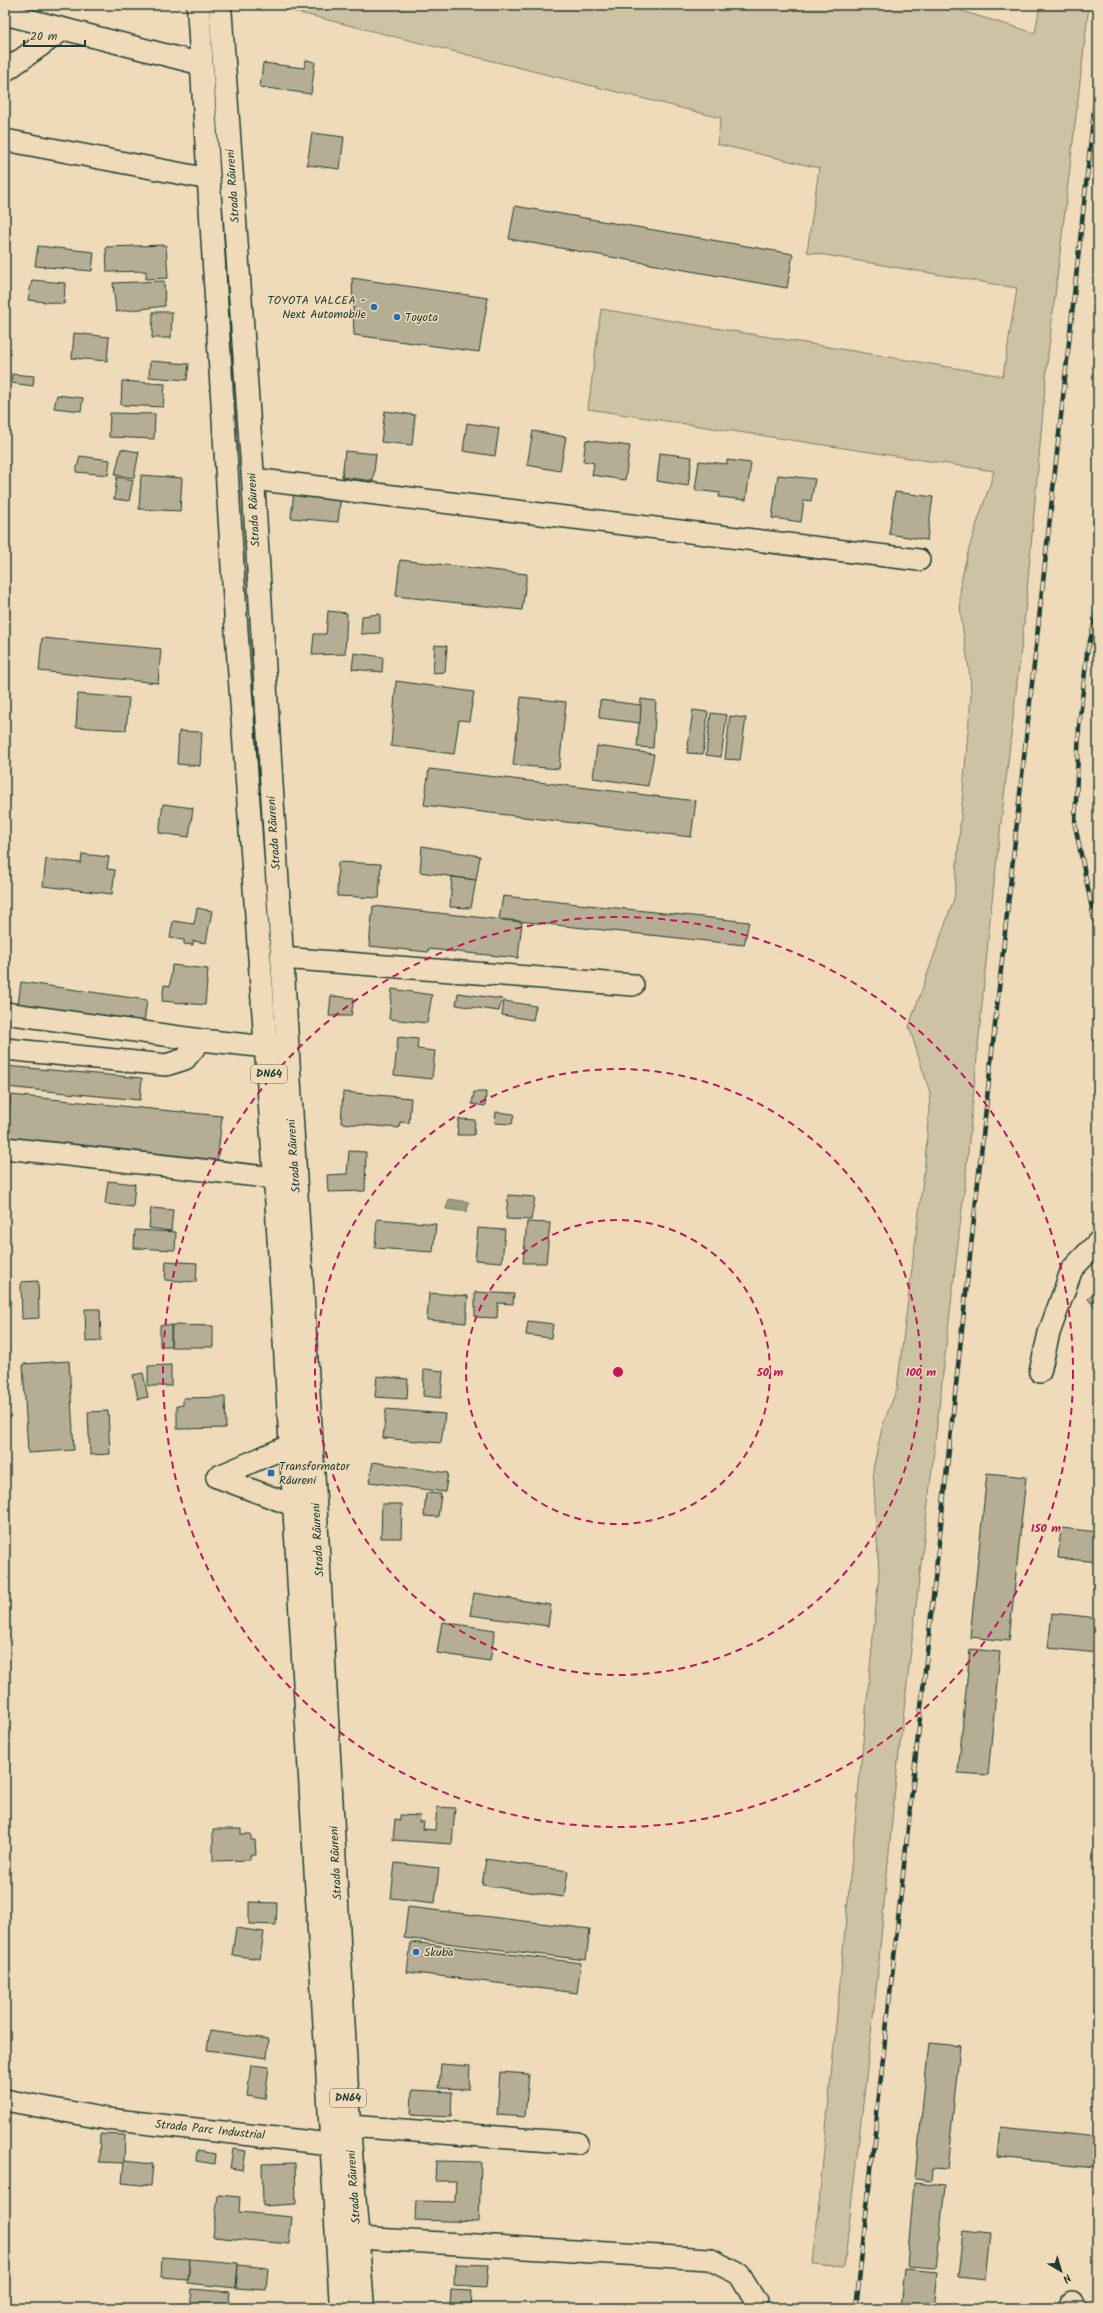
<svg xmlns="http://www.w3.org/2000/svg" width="1103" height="2313" font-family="Kalam,sans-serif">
<rect width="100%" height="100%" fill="#efdbb9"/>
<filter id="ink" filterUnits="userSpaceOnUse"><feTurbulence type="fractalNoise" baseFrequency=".025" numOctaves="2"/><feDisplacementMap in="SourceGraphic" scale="8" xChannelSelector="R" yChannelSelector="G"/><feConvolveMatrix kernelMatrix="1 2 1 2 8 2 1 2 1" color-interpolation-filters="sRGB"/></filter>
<g filter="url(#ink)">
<path fill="#cdc2a3" stroke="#76806c" d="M268,5H941L1035,33L1040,5H1089L1048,355L1025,614L991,910L965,1183L895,1788L876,1991L844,2268L813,2265L879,1574L873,1469L883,1424L897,1389L925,1163L930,1093L909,1026L954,899L971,696C971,663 960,631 960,598C960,563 984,507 994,471L588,409L601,309L1003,376L1017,288L807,252L819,168L717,144L721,118Z"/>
<polygon fill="#9d9d84" stroke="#6b7764" points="449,1199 469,1202 467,1212 446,1209"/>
<g fill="#b5ae94" stroke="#1f3d34">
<polygon points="306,60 315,62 311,94 260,87 263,63 304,68"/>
<polygon points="312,133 344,137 340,169 307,165"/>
<polygon points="515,206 793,254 787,288 509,239"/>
<polygon points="166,245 168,278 146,279 146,271 107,272 106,247"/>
<polygon points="38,246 94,252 92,271 35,266"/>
<polygon points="352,278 488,298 479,352 354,335"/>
<polygon points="32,280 65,283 64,304 28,300"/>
<polygon points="164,281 165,306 116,312 113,283"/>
<polygon points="153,312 172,312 171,338 152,338"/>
<polygon points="74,333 109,337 107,361 72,358"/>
<polygon points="150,361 189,364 187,380 149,377"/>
<polygon points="12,374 34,376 33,386 11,383"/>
<polygon points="122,381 165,384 163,407 121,405"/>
<polygon points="57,395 83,398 81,411 54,408"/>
<polygon points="385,411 415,415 412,445 381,442"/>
<polygon points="110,413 155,414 154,439 109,437"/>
<polygon points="467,423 499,428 495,456 463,451"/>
<polygon points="533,431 566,437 560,471 527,465"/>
<polygon points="586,440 630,446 625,480 592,475 594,463 583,461"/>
<polygon points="121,449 139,452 134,478 115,475"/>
<polygon points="345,451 376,454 373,481 342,477"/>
<polygon points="660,453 692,457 688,486 657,481"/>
<polygon points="80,456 110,460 108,475 76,472"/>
<polygon points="727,460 751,463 746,500 719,497 720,493 695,490 699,461 727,464"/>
<polygon points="141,475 182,478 180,511 139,509"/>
<polygon points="778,475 815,479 811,501 804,500 801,522 772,518"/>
<polygon points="117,477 133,480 129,501 114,499"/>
<polygon points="294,491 341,496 338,522 291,518"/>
<polygon points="895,492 933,497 927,540 889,534"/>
<polygon points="400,560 527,574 522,610 396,596"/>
<polygon points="328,611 347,613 345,654 312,655 314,634 326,634"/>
<polygon points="380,614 380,633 361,634 362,616"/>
<polygon points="42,638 161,649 158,683 39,671"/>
<polygon points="435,645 447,646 445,672 433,673"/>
<polygon points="354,653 383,657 382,672 352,669"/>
<polygon points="396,681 474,692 469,721 459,720 454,754 391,746"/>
<polygon points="78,694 129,698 126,730 76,727"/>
<polygon points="521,697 566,702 559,769 513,765"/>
<polygon points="641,699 656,701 653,748 637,747"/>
<polygon points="600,700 641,705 640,723 599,718"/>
<polygon points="693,710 708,712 703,754 687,753"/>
<polygon points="711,713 727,715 721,757 706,755"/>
<polygon points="730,716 746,718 740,760 725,759"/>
<polygon points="179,731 202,732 200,766 177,764"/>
<polygon points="597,746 654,754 648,786 593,778"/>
<polygon points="429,769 696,801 691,837 424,805"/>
<polygon points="163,804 193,808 189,837 159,833"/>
<polygon points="422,846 480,856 476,880 420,872"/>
<polygon points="82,854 109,857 107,869 115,870 112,894 43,886 46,859 81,863"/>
<polygon points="338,862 381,864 379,898 337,896"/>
<polygon points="452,877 476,880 471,908 450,907"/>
<polygon points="503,896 749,922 744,945 499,919"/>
<polygon points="373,906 522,922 518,958 428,949 428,952 369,946"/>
<polygon points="197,908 212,911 206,943 193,941 193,945 184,944 184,940 170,938 173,921 194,924"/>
<polygon points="172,965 208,969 205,1005 162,1001 164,985 170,986"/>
<polygon points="21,982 147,1000 144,1023 18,1005"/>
<polygon points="392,989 432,995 427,1023 389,1019"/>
<polygon points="458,993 502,999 499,1011 456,1005"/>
<polygon points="331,996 354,998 351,1016 329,1016"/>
<polygon points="504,1001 536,1006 533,1020 502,1015"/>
<polygon points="398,1037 418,1039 417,1049 435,1051 432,1079 394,1075"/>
<polygon points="5,1066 142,1078 140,1100 5,1087"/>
<polygon points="343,1092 411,1098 409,1123 400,1122 399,1128 341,1123"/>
<polygon points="474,1092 486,1092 485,1106 472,1104"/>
<polygon points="11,1095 222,1116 217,1164 6,1143"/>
<polygon points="496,1112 514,1114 512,1124 495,1123"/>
<polygon points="459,1119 475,1120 474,1135 457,1135"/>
<polygon points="349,1151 366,1152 365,1191 328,1192 327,1175 347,1174"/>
<polygon points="108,1181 135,1184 133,1207 105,1204"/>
<polygon points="508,1195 535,1197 531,1220 506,1219"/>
<polygon points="151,1208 173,1210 171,1231 149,1228"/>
<polygon points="377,1219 436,1224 433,1252 375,1248"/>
<polygon points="527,1222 550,1223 546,1263 523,1263"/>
<polygon points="478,1228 505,1230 502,1262 475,1260"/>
<polygon points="135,1230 176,1232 175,1250 134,1248"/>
<polygon points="166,1261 197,1263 196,1282 165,1280"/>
<polygon points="38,1281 39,1318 22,1319 21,1282"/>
<polygon points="1098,1290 1098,1311 1088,1299"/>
<polygon points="475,1292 514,1294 513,1304 498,1303 497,1318 475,1317"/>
<polygon points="429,1293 468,1296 466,1323 427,1320"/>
<polygon points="85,1309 100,1309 101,1341 86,1342"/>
<polygon points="528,1321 553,1324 551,1338 526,1335"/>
<rect x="160" y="1325" width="11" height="21"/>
<polygon points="172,1325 213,1326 213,1347 171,1347"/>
<polygon points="69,1361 74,1450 28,1453 23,1364"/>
<polygon points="171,1365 171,1386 148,1386 148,1366"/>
<polygon points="424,1369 443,1371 441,1398 423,1396"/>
<polygon points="143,1373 148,1397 138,1399 133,1375"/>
<polygon points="377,1376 408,1379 407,1399 375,1397"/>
<polygon points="225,1397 226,1428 177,1429 177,1406 183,1405 183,1398"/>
<polygon points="386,1409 445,1414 441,1443 383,1438"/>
<polygon points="108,1411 110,1454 90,1455 88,1412"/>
<polygon points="373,1462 448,1473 445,1492 369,1482"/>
<polygon points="987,1473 1026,1477 1009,1641 970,1637"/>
<polygon points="426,1493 441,1494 438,1517 424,1516"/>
<polygon points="382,1504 402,1504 401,1538 381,1538"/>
<polygon points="1061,1528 1098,1532 1098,1562 1058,1558"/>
<polygon points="474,1593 551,1605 548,1626 470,1615"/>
<polygon points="1052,1613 1098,1618 1098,1653 1048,1648"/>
<polygon points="442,1622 495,1630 490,1661 437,1653"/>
<polygon points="970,1649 1000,1652 988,1775 958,1773"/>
<polygon points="437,1807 455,1808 452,1844 393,1840 395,1819 400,1820 400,1815 420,1816 419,1822 424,1822 423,1829 435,1830"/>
<polygon points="213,1829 241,1829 241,1834 251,1834 251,1840 255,1840 256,1855 250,1855 250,1860 213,1861"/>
<polygon points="486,1859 568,1871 564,1897 482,1885"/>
<polygon points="395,1863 439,1868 435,1903 391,1898"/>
<polygon points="249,1902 277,1903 276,1925 249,1924"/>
<polygon points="408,1907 590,1929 586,1960 404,1938"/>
<polygon points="236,1928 264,1932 260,1959 232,1955"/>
<polygon points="411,1942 581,1963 577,1993 407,1972"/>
<polygon points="210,2031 269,2039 267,2058 207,2050"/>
<polygon points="929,2043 960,2046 947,2169 932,2168 931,2181 915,2179"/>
<polygon points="441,2064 470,2066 469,2089 439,2088"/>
<polygon points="251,2065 269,2067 265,2099 247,2096"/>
<polygon points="500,2072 529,2074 525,2117 497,2115"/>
<polygon points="412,2090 452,2092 451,2117 411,2115"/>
<polygon points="1000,2127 1098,2137 1095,2167 997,2157"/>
<polygon points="100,2134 125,2135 124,2163 99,2162"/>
<polygon points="233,2149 246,2151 243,2170 230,2168"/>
<polygon points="197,2151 216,2154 215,2164 196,2161"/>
<polygon points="124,2161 153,2164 151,2186 122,2183"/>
<polygon points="436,2161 481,2162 479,2222 415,2220 416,2201 455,2202 456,2181 435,2181"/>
<polygon points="295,2163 296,2204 263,2206 262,2164"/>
<polygon points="914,2183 945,2186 936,2268 907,2266"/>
<polygon points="218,2195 240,2197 239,2212 292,2217 289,2244 213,2237"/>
<polygon points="963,2231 990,2234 985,2280 958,2277"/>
<polygon points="162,2257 190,2259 188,2279 161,2277"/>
<polygon points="190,2259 238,2263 236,2288 188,2283"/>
<polygon points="455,2264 488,2265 486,2287 454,2285"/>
<polygon points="238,2265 268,2268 266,2290 236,2288"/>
<polygon points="905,2269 938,2272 934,2308 901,2308"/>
<polygon points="192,2289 230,2292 228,2308 190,2308"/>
<polygon points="451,2290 472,2291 471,2308 441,2308 441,2305 450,2305"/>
</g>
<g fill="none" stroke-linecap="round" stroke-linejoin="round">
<defs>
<g id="minor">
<polyline points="5,14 201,64"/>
<polyline points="5,71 64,29"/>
<polyline points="5,140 209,179"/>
<polyline points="253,479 919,560"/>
<polyline points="282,958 633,985"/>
<polyline points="5,1013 201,1040 267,1047"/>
<polyline points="5,1049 166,1065 185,1059 201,1040"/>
<polyline points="5,1148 275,1178"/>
<polyline points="1040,1372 1049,1333 1072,1269 1098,1242"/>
<polyline points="217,1477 295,1506"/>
<polyline points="217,1477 291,1445"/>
<polyline points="5,2100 107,2119 330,2144 341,2151 342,2157"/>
<polyline points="349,2126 577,2143"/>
<polyline points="358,2238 709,2259 739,2274 756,2302 755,2308"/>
<polyline points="1072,2304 1074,2308"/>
</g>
<g id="major">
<polyline points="198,5 237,639 275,1178 341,2308"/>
<polyline points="220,5 253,479 317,1532 349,2126 363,2308"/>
</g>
</defs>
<use href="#minor" stroke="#1f3d34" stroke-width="24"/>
<use href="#major" stroke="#1f3d34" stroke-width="25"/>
<use href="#minor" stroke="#efdbb9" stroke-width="21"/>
<use href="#major" stroke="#efdbb9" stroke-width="22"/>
<defs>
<g id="rail">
<polyline points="1098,608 1087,653 1079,727 1075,825 1098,938"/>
<polyline points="856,2308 1098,74"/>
</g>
</defs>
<use href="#rail" stroke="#1f3d34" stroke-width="4.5"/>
<use href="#rail" stroke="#efdbb9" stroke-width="3" stroke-dasharray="9" stroke-linecap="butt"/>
</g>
</g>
<g fill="none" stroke="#c2185b" stroke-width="2" stroke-dasharray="7 5">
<circle cx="618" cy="1372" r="152"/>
<circle cx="618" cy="1372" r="303"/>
<circle cx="618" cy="1372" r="455"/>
</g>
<g fill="#1f6fb2" stroke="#efdbb9" stroke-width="1.5">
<circle cx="374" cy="307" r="4"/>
<circle cx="397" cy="317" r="4"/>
<rect x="267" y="1469" width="8" height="8" rx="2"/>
<circle cx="416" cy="1952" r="4"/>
</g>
<g text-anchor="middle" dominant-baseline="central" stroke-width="3" stroke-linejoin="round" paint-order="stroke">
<g fill="#efdbb9" stroke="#5d6c5c" stroke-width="1">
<rect x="251" y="1065" width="36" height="18" rx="3"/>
<rect x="330" y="2089" width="36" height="18" rx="3"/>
</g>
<g font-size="11" font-weight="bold" fill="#1f3d34">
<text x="269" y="1074">DN64</text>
<text x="348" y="2098">DN64</text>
</g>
<g font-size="12" fill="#1f3d34" stroke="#efdbb9">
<text transform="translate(233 186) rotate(-94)">Strada Râureni</text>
<text transform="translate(254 510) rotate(-93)">Strada Râureni</text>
<text transform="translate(274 833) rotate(-94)">Strada Râureni</text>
<text transform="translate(294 1156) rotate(-94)">Strada Râureni</text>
<text transform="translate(318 1540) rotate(-93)">Strada Râureni</text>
<text transform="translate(336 1863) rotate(-93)">Strada Râureni</text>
<text transform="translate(210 2130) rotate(6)">Strada Parc Industrial</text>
<text transform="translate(354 2187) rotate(-94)">Strada Râureni</text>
</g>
<g font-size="12" fill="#1f3d34" stroke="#efdbb9" text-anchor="start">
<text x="366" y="300" text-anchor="end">TOYOTA VALCEA -<tspan x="366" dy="14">Next Automobile</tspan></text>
<text x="405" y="317">Toyota</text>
<text x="279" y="1466">Transformator<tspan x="279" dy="14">Râureni</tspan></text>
<text x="424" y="1952">Skuba</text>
</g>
</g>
<circle cx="618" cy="1372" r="6" fill="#c2185b" stroke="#efdbb9" stroke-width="2"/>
<g font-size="12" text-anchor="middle" font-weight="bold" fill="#c2185b" stroke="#efdbb9" stroke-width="3" stroke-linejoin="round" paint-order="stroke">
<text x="770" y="1376">50 m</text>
<text x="921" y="1376">100 m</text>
<text x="1046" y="1532">150 m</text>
</g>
<rect width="1103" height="2313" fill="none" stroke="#efdbb9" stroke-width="20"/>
<rect x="10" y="10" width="1083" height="2293" fill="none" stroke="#1f3d34" stroke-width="1.5" filter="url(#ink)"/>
<g transform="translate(1061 2271) rotate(142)" stroke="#efdbb9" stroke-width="3" paint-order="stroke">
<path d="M0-3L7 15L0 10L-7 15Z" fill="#1f3d34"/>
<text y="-6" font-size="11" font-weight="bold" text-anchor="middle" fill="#1f3d34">N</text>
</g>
<path d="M24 40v6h61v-6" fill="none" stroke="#1f3d34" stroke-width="2"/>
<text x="30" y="40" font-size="12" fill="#1f3d34" stroke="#efdbb9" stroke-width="3" paint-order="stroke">20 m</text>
</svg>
